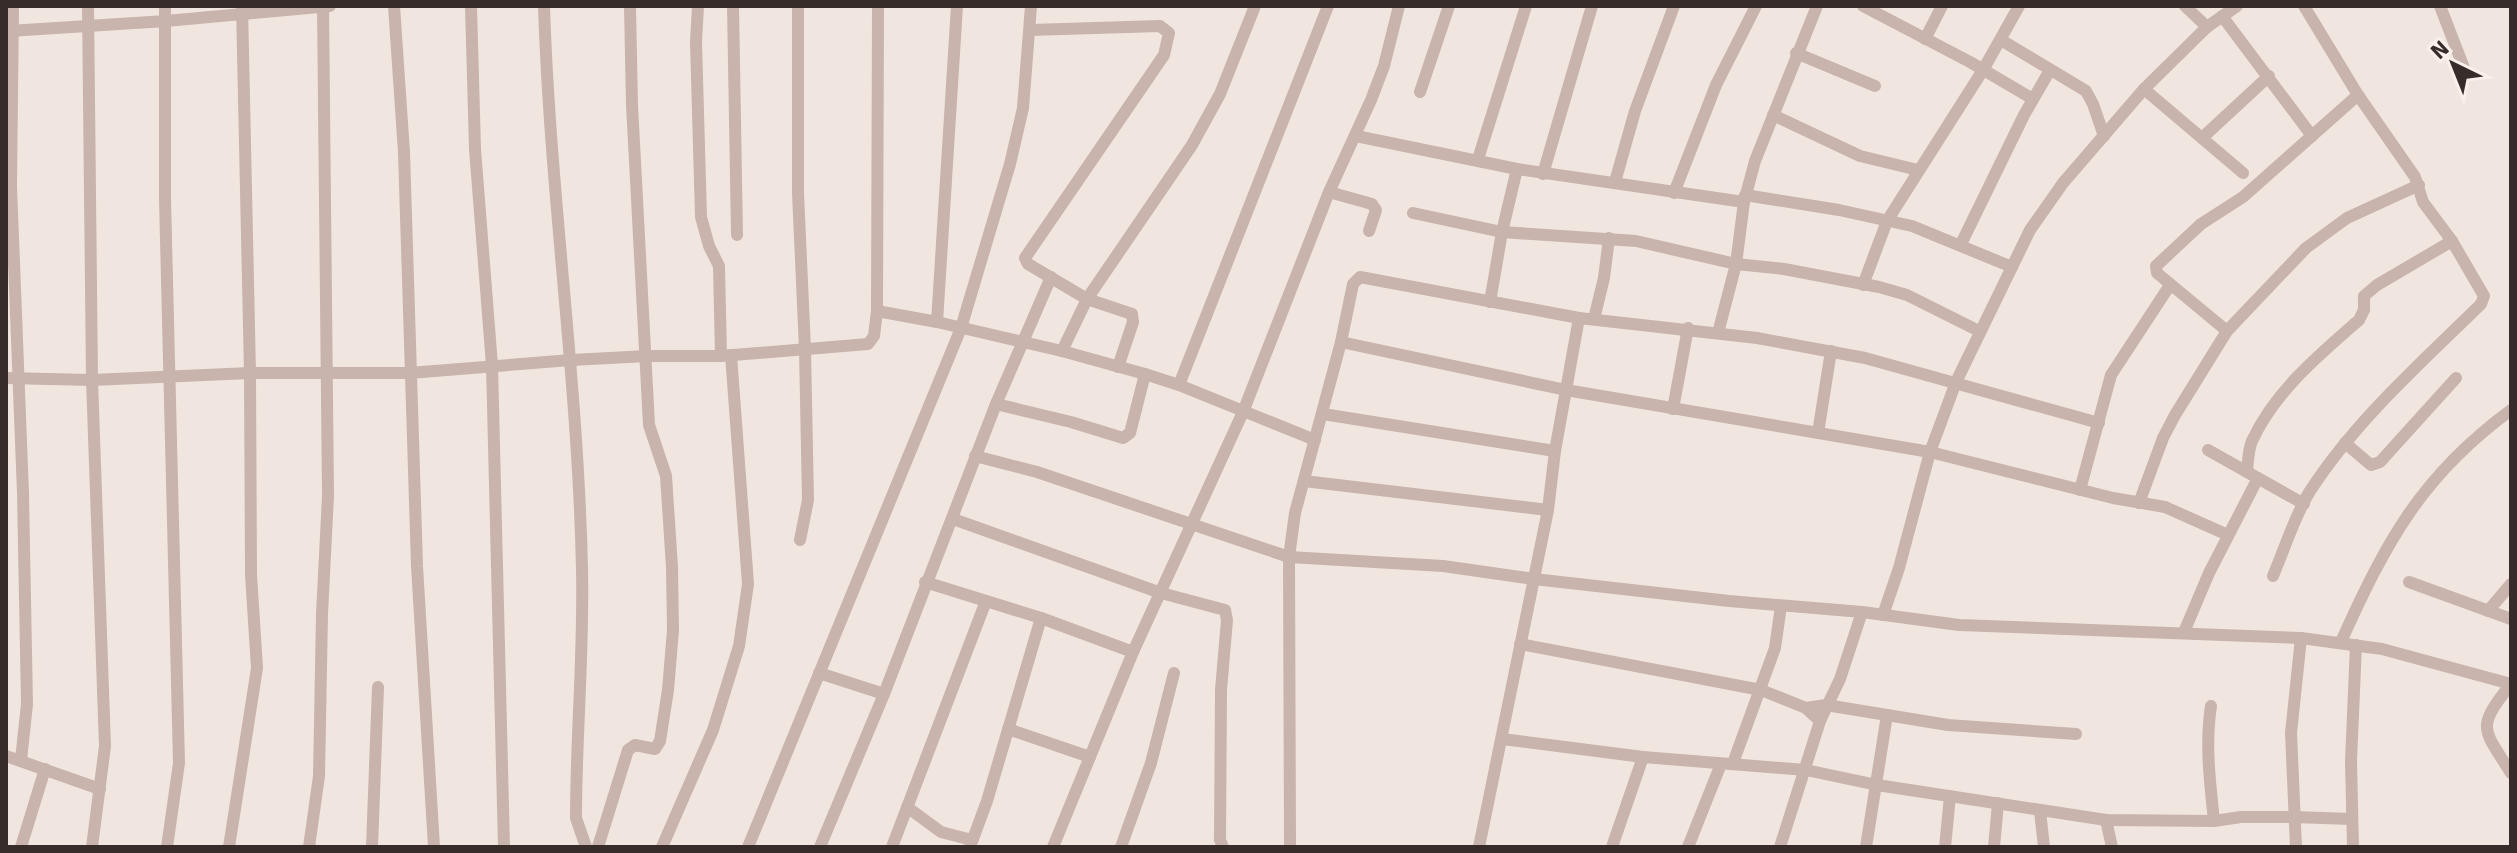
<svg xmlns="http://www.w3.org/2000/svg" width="2517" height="853" font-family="Signika,sans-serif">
<rect width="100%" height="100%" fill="#f1e6df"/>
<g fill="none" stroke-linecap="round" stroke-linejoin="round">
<g stroke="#c8b4ac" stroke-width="12">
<polyline points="13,6 11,186 23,493 27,704 21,760"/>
<polyline points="88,6 92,380 105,746 92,847"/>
<polyline points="165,6 165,199 179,763 167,847"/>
<polyline points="394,6 404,152 417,566 434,847"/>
<polyline points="471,6 475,149 492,365 504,847"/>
<path d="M544,6C550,194 578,381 582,569C584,652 576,735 576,818L586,847"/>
<polyline points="698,6 696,42 701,217 709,246 719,266 721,356"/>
<polyline points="733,6 737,235"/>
<polyline points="798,6 798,193 805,349 808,500 800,540"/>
<polyline points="1863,6 1970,62 2033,99"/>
<polyline points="2185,6 2207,27"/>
<polyline points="2440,6 2464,68"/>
<polyline points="2222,16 2312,136"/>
<polyline points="1030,30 1160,26 1169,33 1164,55 1025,258 1028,264 1087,299 1132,314 1133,322 1118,367"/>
<polyline points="9,31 166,21 330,6"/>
<polyline points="1925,39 1942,6"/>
<polyline points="2001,40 2086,91 2093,104 2104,136"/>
<polyline points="1796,53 1875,86"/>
<polyline points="2144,89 2243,173"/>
<polyline points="1420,92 1449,6"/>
<polyline points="1773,115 1860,156 1918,170"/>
<polyline points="1356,136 1517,169 1744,202"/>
<polyline points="2202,138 2269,76"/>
<polyline points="1478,159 1526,6"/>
<polyline points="1543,174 1592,6"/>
<polyline points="1615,182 1635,111 1674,6"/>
<polyline points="1329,192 1372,204 1376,210 1369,231"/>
<polyline points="1674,193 1716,85 1756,6"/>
<polyline points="1745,195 1839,210 1912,226 2012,267"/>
<polyline points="1413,213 1502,232 1636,241 1736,264 1784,269 1879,287 1907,295 1979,331"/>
<polyline points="1961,244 2024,115 2050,70"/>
<polyline points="1863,285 1887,221 1983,70 2019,6"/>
<polyline points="1490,302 1502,232 1517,169"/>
<polyline points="877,311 937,322 1062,351 1145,374 1179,385 1315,440"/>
<polyline points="1594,319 1604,278 1609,238"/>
<polyline points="937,322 957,6"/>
<polyline points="2227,331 2157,273 2156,266 2201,224 2243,197 2358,95"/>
<polyline points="1718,333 1736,264 1744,202 1755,161 1817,6"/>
<polyline points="1341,342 1566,390 1930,452 2113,498 2165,507 2228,535"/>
<polyline points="1062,351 1087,299 1192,145 1220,94 1255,6"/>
<polyline points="6,378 92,380 250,373 409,373 571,360 648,356 721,356 868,344 874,336 877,311 878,6"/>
<polyline points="1179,385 1328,6"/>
<polyline points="996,404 1071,422 1123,438 1130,433 1145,374"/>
<polyline points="1673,409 1688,328"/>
<polyline points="1323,414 1555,451"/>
<polyline points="1818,433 1831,351"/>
<polyline points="2345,443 2371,465 2380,462 2456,378"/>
<polyline points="2208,450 2304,504"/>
<path d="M975,456L1037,472L1289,557L1443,566L1534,579L1729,601L1862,612L1959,625L2301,638L2382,649L2511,684C2475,729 2483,728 2511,773"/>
<path d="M2247,472C2248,462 2248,450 2252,441C2275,391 2319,355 2359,320L2364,310V296L2377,285L2452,241"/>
<polyline points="1304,481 1548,510 1555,451 1579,318"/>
<polyline points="2080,490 2111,375 2170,285"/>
<polyline points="2139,503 2163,438 2175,415 2227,331 2306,248 2347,218 2419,185"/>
<polyline points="953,519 1161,593 1225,610 1227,620 1221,690 1220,840 1223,847"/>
<path d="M2273,576C2285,548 2294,517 2310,491C2356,420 2421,363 2481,304L2484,296L2452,241L2423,202L2415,177L2358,95L2304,6"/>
<polyline points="925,582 1041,618 1133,652"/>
<polyline points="2409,582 2511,619"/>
<polyline points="2488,611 2511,584"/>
<polyline points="1883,615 1899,568 1930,452 1956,382 2030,230 2063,183 2144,89 2207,27 2237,6"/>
<polyline points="2184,632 2209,573 2258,478"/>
<path d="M2341,642C2386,542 2421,476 2511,410"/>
<polyline points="1520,644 1761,690 1806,708 1820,721"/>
<polyline points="819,673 884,694"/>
<path d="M2211,706C2205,745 2210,782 2214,821"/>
<polyline points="1806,708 1826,705 1948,725 2076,734"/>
<polyline points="1008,729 1090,757"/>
<polyline points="1502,739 1643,757 1806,770 1877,785 2106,820 2214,821 2241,817 2293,817 2352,819"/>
<polyline points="6,756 100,789"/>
<polyline points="1733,763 1775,648 1781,606"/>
<polyline points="907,807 941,832 972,840"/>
<polyline points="2040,811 2044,847"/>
<polyline points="2106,820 2112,847"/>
<polyline points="21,847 45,769"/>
<polyline points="229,847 257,668 251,575 250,373 242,6"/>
<polyline points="309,847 319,776 322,614 328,496 323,6"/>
<polyline points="372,847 378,687"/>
<polyline points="598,847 628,750 635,745 655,749 660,741 668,690 673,630 672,567 666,476 649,425 632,105 630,6"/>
<polyline points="662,847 713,730 739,646 748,584 731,355"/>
<polyline points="748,847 961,328 1010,164 1023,108 1031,6"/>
<polyline points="820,847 884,694 996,404 1051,277"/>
<polyline points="892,847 986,601"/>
<polyline points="970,847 987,801 1041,618"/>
<polyline points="1053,847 1133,652 1243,412 1329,192 1371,100 1384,66 1399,6"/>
<polyline points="1121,847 1151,763 1174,673"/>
<polyline points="1290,847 1289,557 1295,513 1341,342 1353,284 1360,277 1579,318 1757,338 1865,358 2099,423"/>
<polyline points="1479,847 1548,510"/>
<polyline points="1612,847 1643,757"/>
<polyline points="1688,847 1721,764"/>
<polyline points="1780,847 1820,721 1840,679 1862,612"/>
<polyline points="1866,847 1887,715"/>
<polyline points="1945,847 1950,796"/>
<polyline points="1994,847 1998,803"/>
<polyline points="2296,847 2291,733 2301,638"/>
<polyline points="2353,847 2351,761 2356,645"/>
</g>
</g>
<rect width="2517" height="853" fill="none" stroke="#372c2a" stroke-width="16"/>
<g transform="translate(2453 64) rotate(317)" stroke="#f9f0eb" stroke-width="6" paint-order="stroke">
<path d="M0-6L14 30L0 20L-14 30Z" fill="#372c2a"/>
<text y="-12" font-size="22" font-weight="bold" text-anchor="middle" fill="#372c2a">N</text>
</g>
</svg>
